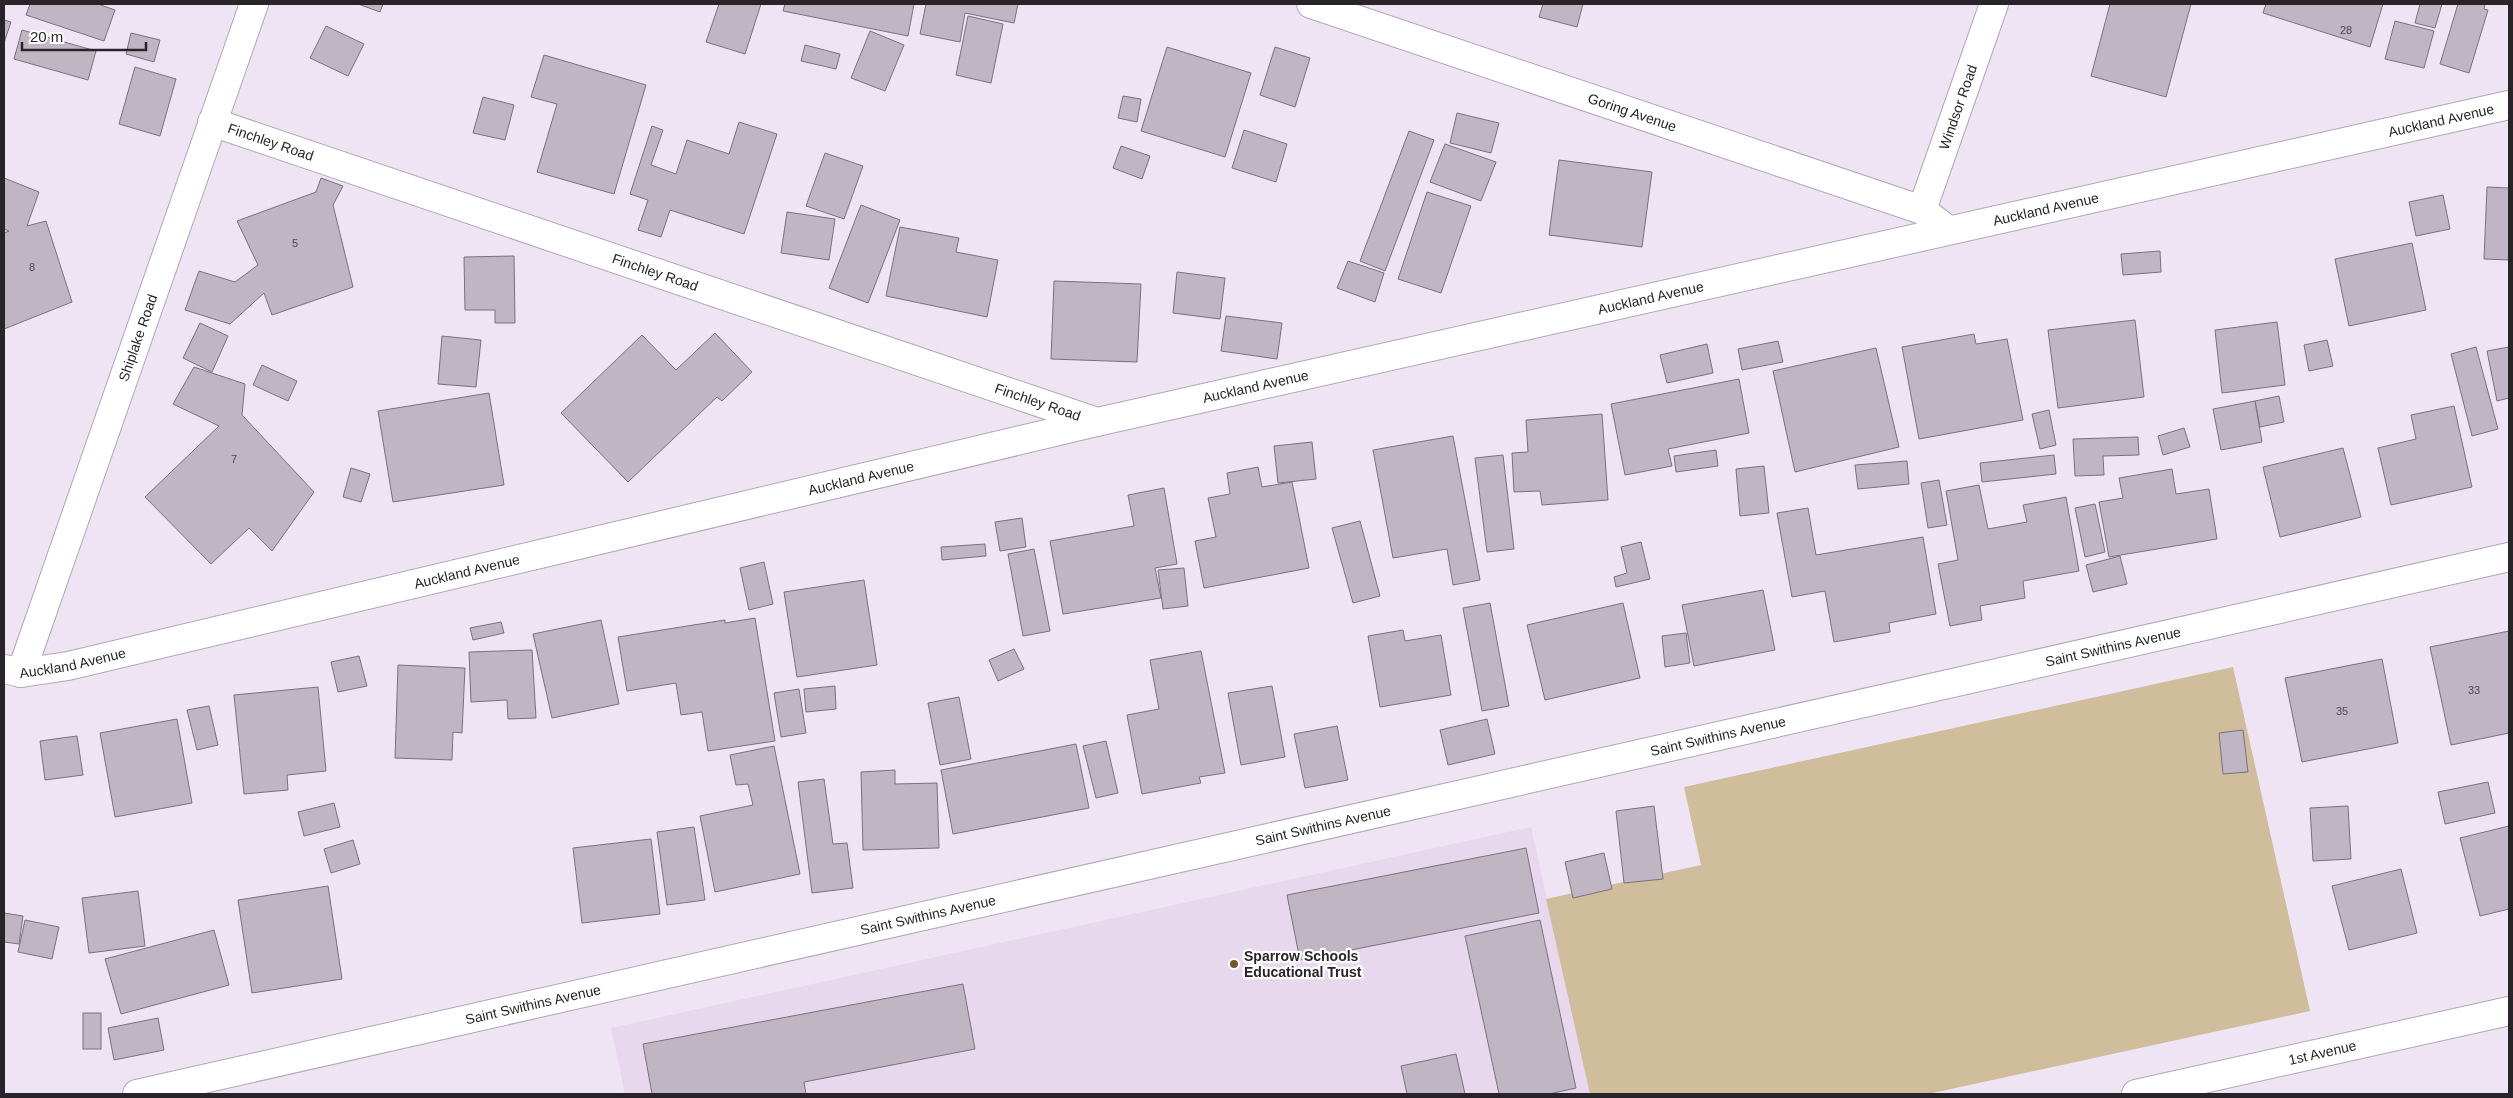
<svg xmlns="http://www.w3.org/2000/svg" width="2513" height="1098" font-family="Arial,sans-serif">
<rect width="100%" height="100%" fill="#efe4f3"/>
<polygon fill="#e8d8ed" points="1531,827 1590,1094 625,1094 611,1028"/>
<polygon fill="#cfbd9c" points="2233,667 2310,1011 1928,1094 1590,1094 1546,899 1701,865 1684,787"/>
<g fill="#bfb5c3" stroke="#7a717e">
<polygon points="30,4 98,4 115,10 104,41 26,15"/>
<polygon points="358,4 383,4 380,12"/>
<polygon points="719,4 761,4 745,54 706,42"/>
<polygon points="785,4 914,4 908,36 783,11"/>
<polygon points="926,4 1018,4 1014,23 965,13 960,42 920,34"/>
<polygon points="1543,4 1583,4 1577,27 1539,17"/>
<polygon points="2110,4 2191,4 2166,97 2091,76"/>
<polygon points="2266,4 2383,4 2370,47 2263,13"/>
<polygon points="2420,4 2442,4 2435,28 2415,23"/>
<polygon points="2458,4 2485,4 2484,9 2488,10 2469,73 2440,64"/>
<polygon points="968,16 1003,24 991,83 956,75"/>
<polygon points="4,20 11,22 4,43"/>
<polygon points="2395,21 2434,31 2424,68 2385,59"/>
<polygon points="326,26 364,44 348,76 310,58"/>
<polygon points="22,30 96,51 88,80 14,59"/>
<polygon points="870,31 904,45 885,91 851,78"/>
<polygon points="131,33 160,40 154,62 126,54"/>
<polygon points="805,45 840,54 836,69 801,61"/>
<polygon points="1167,47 1251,73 1225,157 1141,131"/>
<polygon points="1275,47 1310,58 1295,107 1260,95"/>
<polygon points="544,55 646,85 614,194 537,172 557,104 531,97"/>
<polygon points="135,67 176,79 160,136 119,124"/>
<polygon points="1123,96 1141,99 1137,122 1118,118"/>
<polygon points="483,97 514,105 505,140 473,133"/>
<polygon points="1457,113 1499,123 1491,153 1450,143"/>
<polygon points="739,122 777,134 744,234 670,210 661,237 638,230 648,200 630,194 652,126 663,130 651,165 676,174 687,140 729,154"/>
<polygon points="1244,130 1287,144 1276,182 1232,168"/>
<polygon points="1409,131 1434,140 1385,271 1360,261"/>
<polygon points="1445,144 1496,162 1481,201 1430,182"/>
<polygon points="1121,146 1150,156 1142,179 1113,168"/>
<polygon points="825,153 863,166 844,219 806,206"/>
<polygon points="1559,160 1652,172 1642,247 1549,235"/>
<polygon points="4,178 39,192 27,226 46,221 72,302 4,329 4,233 9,231 4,229"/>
<polygon points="321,178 343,186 333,205 353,287 272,315 264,293 230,324 185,310 199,271 235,282 258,265 237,221 316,192"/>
<polygon points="2487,187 2509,188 2509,260 2484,259"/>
<polygon points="1427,192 1471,206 1441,293 1398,279"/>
<polygon points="2443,195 2450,229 2416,236 2409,202"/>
<polygon points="861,205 900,220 868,303 829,288"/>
<polygon points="787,212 835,219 829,260 781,253"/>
<polygon points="900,227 959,238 956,252 998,260 987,317 886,296"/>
<polygon points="2412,243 2426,310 2349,326 2335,259"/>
<polygon points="2160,251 2161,272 2123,275 2121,254"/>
<polygon points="514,256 515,323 495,323 495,310 465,310 464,257"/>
<polygon points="1348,261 1384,273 1375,302 1337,288"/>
<polygon points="1177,272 1225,278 1220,319 1173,313"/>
<polygon points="1054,281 1141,284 1137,362 1051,359"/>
<polygon points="1226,316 1282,323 1277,359 1221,351"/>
<polygon points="2135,320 2144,397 2058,408 2048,330"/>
<polygon points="2277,322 2285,385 2222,393 2215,330"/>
<polygon points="200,323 228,336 212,372 183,358"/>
<polygon points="715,333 752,372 722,401 717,397 628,482 561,413 642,335 676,370"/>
<polygon points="1974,334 1976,344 2007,339 2023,420 1919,439 1902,347"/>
<polygon points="442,336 481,340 476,387 438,384"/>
<polygon points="2327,340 2333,366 2309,371 2304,345"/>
<polygon points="1778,341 1783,362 1742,370 1738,349"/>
<polygon points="1707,344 1713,373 1667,383 1660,355"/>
<polygon points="2476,347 2498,429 2472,436 2451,354"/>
<polygon points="2509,347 2509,398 2497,401 2487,351"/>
<polygon points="1876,348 1899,447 1795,472 1773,371"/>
<polygon points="262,365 297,381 288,401 253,385"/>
<polygon points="194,367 245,384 242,415 314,492 272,551 249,528 211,564 145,497 219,426 173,404"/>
<polygon points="1739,379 1749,433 1668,449 1672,466 1625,475 1611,404"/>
<polygon points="489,393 504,485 393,502 378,411"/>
<polygon points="2279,396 2284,422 2260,427 2255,401"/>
<polygon points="2255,401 2262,442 2221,450 2213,409"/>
<polygon points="2454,406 2472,487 2391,505 2378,448 2416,439 2411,415"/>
<polygon points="2049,410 2056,445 2040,449 2032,414"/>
<polygon points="1602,414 1608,500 1542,505 1540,491 1514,492 1512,453 1528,452 1526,420"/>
<polygon points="2184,428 2190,447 2163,455 2158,436"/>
<polygon points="1453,436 1480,580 1453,585 1447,549 1393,558 1373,450"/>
<polygon points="2138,437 2139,455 2103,456 2104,475 2075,476 2073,439"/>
<polygon points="1312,442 1316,479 1278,483 1274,446"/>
<polygon points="2343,448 2361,517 2280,537 2263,467"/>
<polygon points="1716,450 1718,466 1676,472 1674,456"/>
<polygon points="1503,455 1514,549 1487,552 1475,458"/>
<polygon points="2054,455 2056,474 1982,482 1980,463"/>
<polygon points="1907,461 1909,484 1858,489 1855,465"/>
<polygon points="1764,466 1769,513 1740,516 1736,469"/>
<polygon points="1258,467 1262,487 1292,482 1309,568 1204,588 1195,541 1216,537 1208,498 1230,494 1227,473"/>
<polygon points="351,468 370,474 361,502 343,497"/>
<polygon points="2172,469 2176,494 2209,489 2217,539 2109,557 2099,502 2123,498 2119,478"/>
<polygon points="1939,480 1947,525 1928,528 1921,483"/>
<polygon points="1979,485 1988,529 2027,522 2023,505 2066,497 2079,571 2023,581 2025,598 1980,606 1982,620 1950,626 1938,564 1958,560 1946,491"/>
<polygon points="1164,488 1177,564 1155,568 1161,598 1063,614 1050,541 1134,526 1128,495"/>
<polygon points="2095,504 2105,552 2085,557 2075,508"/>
<polygon points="1808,508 1816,555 1923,537 1936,614 1889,623 1890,632 1834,642 1825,591 1792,597 1777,513"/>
<polygon points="1022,518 1026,547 1000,551 995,522"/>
<polygon points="1360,521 1380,596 1353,603 1332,528"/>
<polygon points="1641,542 1650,579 1616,587 1614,577 1627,573 1621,547"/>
<polygon points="985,544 986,556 942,560 941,547"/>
<polygon points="1034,549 1050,631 1023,636 1008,554"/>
<polygon points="2120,556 2127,584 2093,592 2086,565"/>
<polygon points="764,562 773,604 749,610 740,568"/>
<polygon points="1184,568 1188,606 1163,609 1158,570"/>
<polygon points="864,580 877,665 797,677 784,592"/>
<polygon points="1763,590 1775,650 1694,666 1682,605"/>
<polygon points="1490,603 1509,706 1482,711 1463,608"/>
<polygon points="1623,603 1640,678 1545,700 1527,625"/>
<polygon points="755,618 775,741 708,751 702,712 681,715 676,683 627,691 618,637 725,620 725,623"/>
<polygon points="601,620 619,704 552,718 533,634"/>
<polygon points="501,622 504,633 473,640 470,628"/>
<polygon points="1403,630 1405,641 1441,635 1451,695 1380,707 1368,636"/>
<polygon points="2509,631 2509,733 2451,745 2430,647"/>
<polygon points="1686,633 1690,663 1665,667 1662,636"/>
<polygon points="1014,649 1024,669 998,681 989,660"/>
<polygon points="532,650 536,718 508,719 507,700 471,702 469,652"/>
<polygon points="1201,651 1225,773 1199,777 1201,783 1142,794 1127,715 1159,709 1150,660"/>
<polygon points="359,656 367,686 338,692 331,662"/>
<polygon points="2382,659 2398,743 2302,762 2285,678"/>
<polygon points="398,665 465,668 462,733 453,732 452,760 395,758"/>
<polygon points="835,686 836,709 806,712 804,689"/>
<polygon points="1272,686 1285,757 1241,765 1228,693"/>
<polygon points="318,687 326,771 287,775 288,790 244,794 234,695"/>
<polygon points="799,689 806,733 781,737 774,693"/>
<polygon points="959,697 971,759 940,765 928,703"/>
<polygon points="209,706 218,745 197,750 187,710"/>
<polygon points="177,719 192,803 115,817 100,733"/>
<polygon points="1487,719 1495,754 1448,765 1440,730"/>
<polygon points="1337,726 1348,780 1305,788 1294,734"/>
<polygon points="2243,730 2248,772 2223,774 2219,733"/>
<polygon points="77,736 83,775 45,780 40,741"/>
<polygon points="1106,741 1118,793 1096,798 1083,746"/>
<polygon points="1076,744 1089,808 953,834 941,770"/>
<polygon points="774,746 800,874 715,892 700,816 753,805 748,784 736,785 730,755"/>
<polygon points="895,770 895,784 937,783 939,848 863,850 861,772"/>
<polygon points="824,779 833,844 847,843 853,888 812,893 798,782"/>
<polygon points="2488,782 2495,813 2445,824 2438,792"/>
<polygon points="334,803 340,827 304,836 298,812"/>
<polygon points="1654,806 1663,879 1624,883 1616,811"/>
<polygon points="2348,806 2351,859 2313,861 2310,808"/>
<polygon points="2509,826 2509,909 2480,916 2460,838"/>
<polygon points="694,827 705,900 667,905 657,832"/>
<polygon points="651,839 660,914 582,923 573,848"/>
<polygon points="353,840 360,864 331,873 324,849"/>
<polygon points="1526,848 1539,913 1300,960 1287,895"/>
<polygon points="1604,853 1612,889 1573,898 1565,862"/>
<polygon points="2401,869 2417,933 2349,950 2332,886"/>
<polygon points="328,886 342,979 252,993 238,900"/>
<polygon points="138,891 145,946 89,953 82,898"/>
<polygon points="4,913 23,916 19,944 4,942"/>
<polygon points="25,920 59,927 52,959 18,952"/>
<polygon points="1540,920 1576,1088 1549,1094 1499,1094 1465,936"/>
<polygon points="214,930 229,985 121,1014 105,959"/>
<polygon points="963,984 975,1049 804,1082 806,1094 652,1094 643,1044"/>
<rect x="83" y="1013" width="18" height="36"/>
<polygon points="158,1018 164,1050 114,1060 108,1028"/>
<polygon points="1456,1054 1465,1094 1407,1094 1401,1066"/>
</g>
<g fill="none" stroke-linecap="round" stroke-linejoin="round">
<defs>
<g id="street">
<path id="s1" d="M1311,4L1922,210L1948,230"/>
<path id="s2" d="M212,122L1097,422"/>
<path id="s3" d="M1922,210L1994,4"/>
<path id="s4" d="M4,669L21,673L68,666L1097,422L2509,105"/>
<path id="s5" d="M21,673L254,4"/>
<path id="s6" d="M137,1094L2509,557"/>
<path id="s7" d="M2136,1094L2509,1011"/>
</g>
</defs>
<use href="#street" stroke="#b2a7b5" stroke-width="30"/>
<use href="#street" stroke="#fff" stroke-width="28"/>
</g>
<circle fill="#715a2a" stroke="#fff" stroke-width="2" cx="1234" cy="964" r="5"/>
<g text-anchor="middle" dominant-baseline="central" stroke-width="4.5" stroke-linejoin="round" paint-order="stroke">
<g font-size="11" fill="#4e4850">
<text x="2346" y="30">28</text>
<text x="295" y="243">5</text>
<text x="32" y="267">8</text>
<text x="234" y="459">7</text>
<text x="2474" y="690">33</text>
<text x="2342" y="711">35</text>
</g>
<g font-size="14" fill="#28242a" stroke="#fff">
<text stroke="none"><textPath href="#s3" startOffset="109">Windsor Road</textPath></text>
<text stroke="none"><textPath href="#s1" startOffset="339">Goring Avenue</textPath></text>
<text stroke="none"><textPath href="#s4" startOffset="2500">Auckland Avenue</textPath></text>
<text stroke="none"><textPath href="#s2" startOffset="62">Finchley Road</textPath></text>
<text stroke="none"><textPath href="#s4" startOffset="2095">Auckland Avenue</textPath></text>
<text stroke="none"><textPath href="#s2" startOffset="468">Finchley Road</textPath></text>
<text stroke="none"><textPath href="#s4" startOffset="1690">Auckland Avenue</textPath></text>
<text stroke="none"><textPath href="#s5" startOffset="355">Shiplake Road</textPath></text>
<text stroke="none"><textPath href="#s4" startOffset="1285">Auckland Avenue</textPath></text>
<text stroke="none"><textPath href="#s2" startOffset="872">Finchley Road</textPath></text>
<text stroke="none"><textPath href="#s4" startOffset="880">Auckland Avenue</textPath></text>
<text stroke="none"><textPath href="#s4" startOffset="475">Auckland Avenue</textPath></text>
<text stroke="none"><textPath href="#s6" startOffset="2026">Saint Swithins Avenue</textPath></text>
<text stroke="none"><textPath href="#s4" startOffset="70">Auckland Avenue</textPath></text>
<text stroke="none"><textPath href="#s6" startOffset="1621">Saint Swithins Avenue</textPath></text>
<text stroke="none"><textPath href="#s6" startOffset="1216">Saint Swithins Avenue</textPath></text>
<text stroke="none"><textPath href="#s6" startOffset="811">Saint Swithins Avenue</textPath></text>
<text stroke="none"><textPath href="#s6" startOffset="406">Saint Swithins Avenue</textPath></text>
<text stroke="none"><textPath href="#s7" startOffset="191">1st Avenue</textPath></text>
</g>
<g font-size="14" font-weight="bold" fill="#28242a" stroke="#fff" text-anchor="start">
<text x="1244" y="956">Sparrow Schools<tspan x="1244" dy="16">Educational Trust</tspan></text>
</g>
</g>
<rect width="2513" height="1098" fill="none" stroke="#28242a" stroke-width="10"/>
<path d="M22 42v8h124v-8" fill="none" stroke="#28242a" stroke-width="2.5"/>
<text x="30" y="42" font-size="15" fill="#28242a" stroke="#ffffff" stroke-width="4" paint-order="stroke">20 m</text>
</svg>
